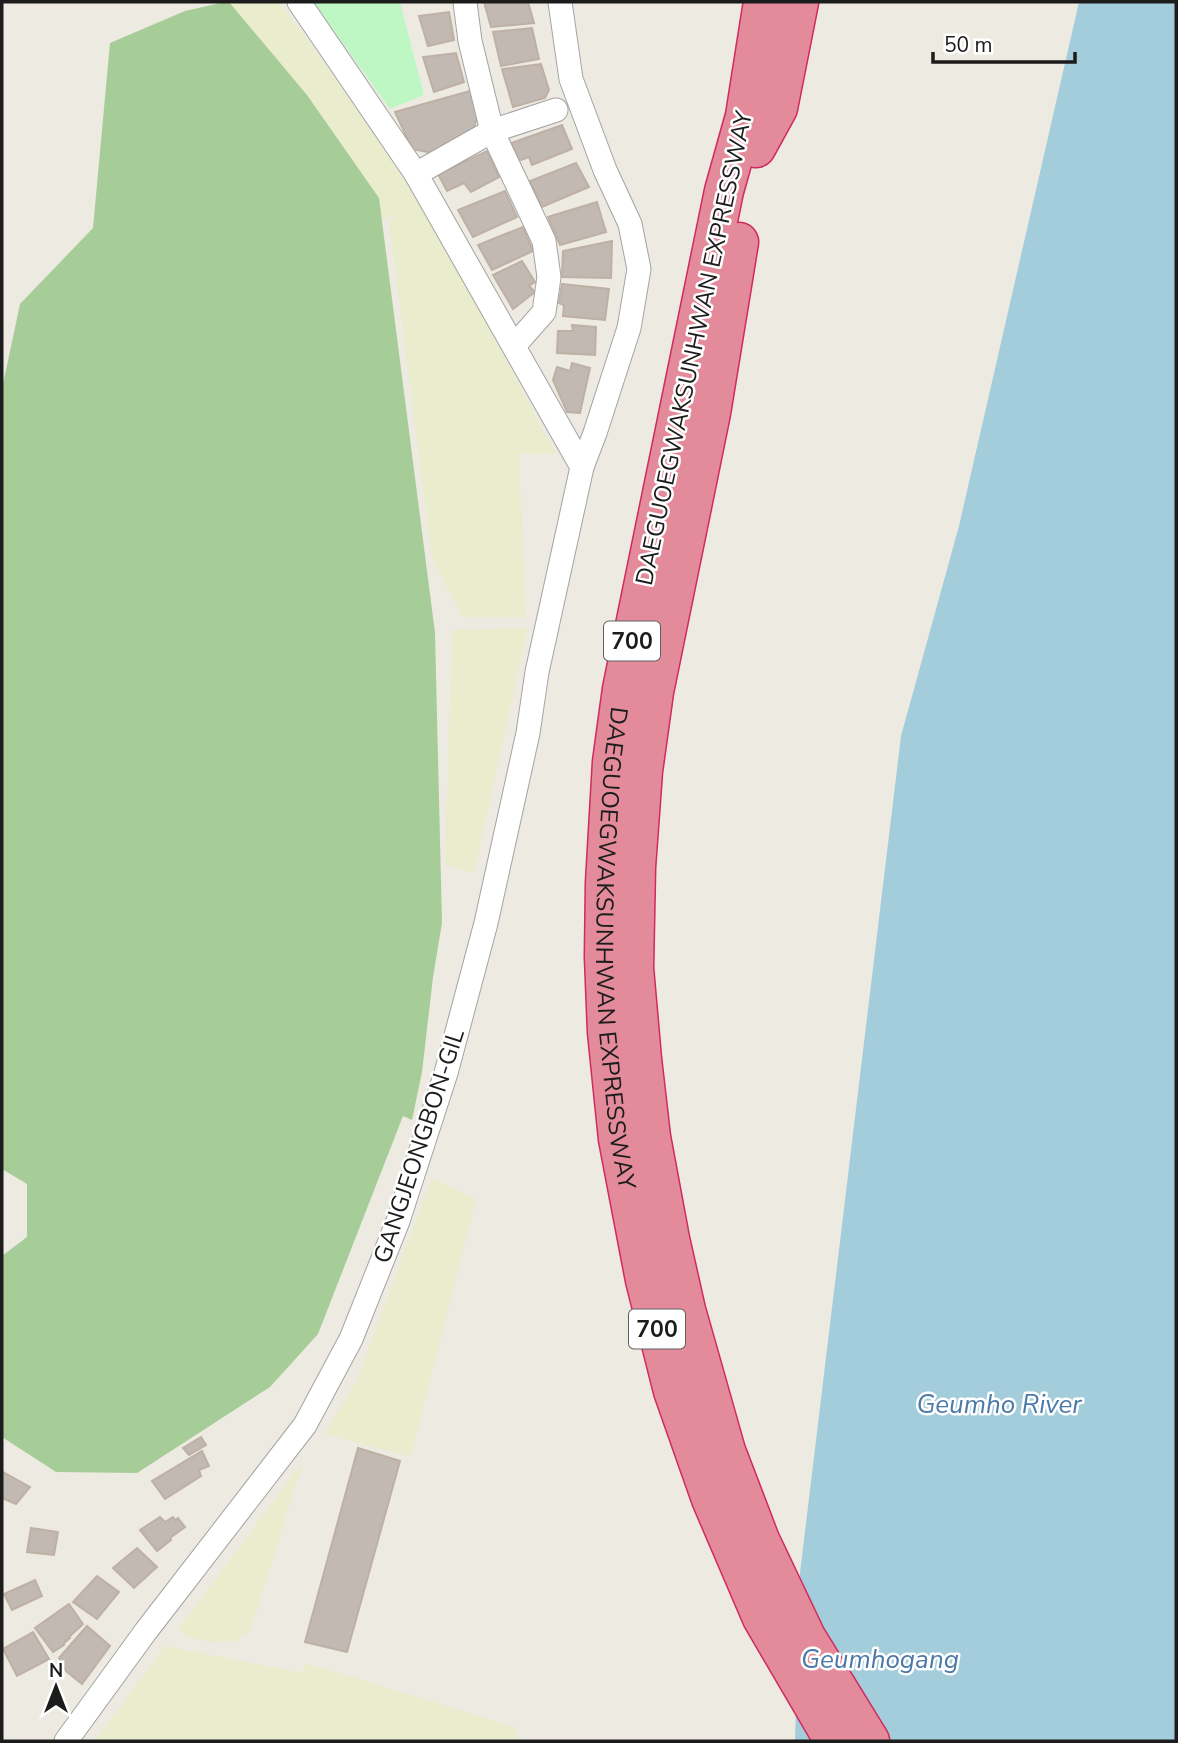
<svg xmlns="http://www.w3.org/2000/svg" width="1178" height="1743" font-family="'Nunito Sans',sans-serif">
<rect width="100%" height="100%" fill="#edeae2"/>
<g fill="#e9eccd">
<polygon points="229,2 279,2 398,162 424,206 556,454 519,454 526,617 462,617 432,559 389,219 404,213 382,219 374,190 329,126 302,89"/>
<polygon points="528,628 474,874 445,864 452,630"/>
<polygon points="432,1178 476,1199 411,1457 324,1434 356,1382"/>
<polygon points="303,1461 251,1630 236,1641 209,1642 188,1637 178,1630"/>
<polygon points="165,1646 303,1673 306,1663 518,1728 516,1741 95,1741"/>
</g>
<polygon fill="#a6cc98" points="225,2 229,2 307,95 379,198 435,633 442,923 433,977 422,1072 412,1120 403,1116 318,1334 270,1387 137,1473 56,1472 2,1437 2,1256 27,1237 27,1184 2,1169 2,389 20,304 93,228 110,43 185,11"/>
<polygon fill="#bff7c4" points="313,2 400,2 424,95 390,109"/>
<polygon fill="#a3cdda" points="1079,2 1176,2 1176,1741 795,1741 800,1573 901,736 959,526"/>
<g fill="#c2b9b2" stroke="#beb0a5" stroke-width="2">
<polygon points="484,2 528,2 534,23 491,27"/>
<polygon points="449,12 454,40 428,46 419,16"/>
<polygon points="532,28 539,59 501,66 493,32"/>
<polygon points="456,53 464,82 434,92 423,57"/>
<polygon points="541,64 549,90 545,98 513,107 502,69"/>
<polygon points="470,91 478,116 473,129 433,153 412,149 395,112"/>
<polygon points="562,125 572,149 532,165 529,157 518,161 511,143"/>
<polygon points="487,151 499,177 471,192 464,183 447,191 438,174"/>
<polygon points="576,163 589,187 542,207 530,181"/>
<polygon points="505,191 517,217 473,237 458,210"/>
<polygon points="597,202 606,232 560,245 548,217"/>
<polygon points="523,227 533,251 492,270 478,245"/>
<polygon points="612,241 611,278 562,277 563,251"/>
<polygon points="522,261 535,282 529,286 535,292 513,309 493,275"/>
<polygon points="562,284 609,289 605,320 563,316 564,305 559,303"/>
<polygon points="572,325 596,327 595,355 557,353 558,331 573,331"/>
<polygon points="572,363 590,368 580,413 567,412 553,380 557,367 570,371"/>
<polygon points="201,1437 206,1445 189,1455 183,1448"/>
<polygon points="358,1448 400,1461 347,1652 305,1642"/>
<polygon points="202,1451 209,1466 199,1470 201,1476 165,1499 152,1481"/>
<polygon points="3,1472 30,1487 16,1504 2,1498 2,1474"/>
<polygon points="160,1517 165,1522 173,1517 175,1520 178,1518 185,1527 170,1538 171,1540 157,1551 140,1530"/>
<polygon points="31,1528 58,1532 54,1555 27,1552"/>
<polygon points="137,1548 157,1567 134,1588 113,1568"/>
<polygon points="97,1576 119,1592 97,1619 73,1602"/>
<polygon points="35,1580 42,1596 12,1610 4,1594"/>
<polygon points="69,1604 83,1624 69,1637 70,1638 64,1643 64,1645 53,1652 35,1628"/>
<polygon points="87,1626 110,1646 82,1684 66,1671 59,1658"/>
<polygon points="33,1632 49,1659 17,1676 3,1649"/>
</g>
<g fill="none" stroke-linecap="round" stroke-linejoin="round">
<defs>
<g id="minor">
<polyline points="299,2 416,174 582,467"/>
<polyline points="465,2 470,41 492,131 544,241 549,277 544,312 514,346"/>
<polyline points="416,174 492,131 556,110"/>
<polyline points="66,1741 146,1631 305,1425 351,1339 398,1221 446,1073 486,923 528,733 537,672 582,467 595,433 629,328 639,269 630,224 605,170 571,79 560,2"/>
</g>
<g id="motorway">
<path id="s1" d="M763,2L745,116L724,191L622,689L612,762L605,883L604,957L607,1032L618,1139L645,1280L673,1391L711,1499L762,1618L834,1741"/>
<polyline points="756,148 778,108 799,2"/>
<polyline points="739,242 711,413 654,692 643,771 636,867 634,968 642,1059 651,1137 670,1239 686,1310 726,1451 760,1540 806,1637 870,1741"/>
</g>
</defs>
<use href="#minor" stroke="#a3a3a3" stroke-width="25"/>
<use href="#motorway" stroke="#d12961" stroke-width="41"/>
<use href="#minor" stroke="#fff" stroke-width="23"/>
<use href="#motorway" stroke="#e38b9b" stroke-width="38"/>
</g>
<g text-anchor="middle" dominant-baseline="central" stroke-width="5" stroke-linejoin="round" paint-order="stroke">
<g fill="#fff" stroke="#606060" stroke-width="2">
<rect x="604" y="621.5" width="56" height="39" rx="5"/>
<rect x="629" y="1309.5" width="56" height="39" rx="5"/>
</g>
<g font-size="23" font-weight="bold" fill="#1c1c1c">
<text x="632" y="641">700</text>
<text x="657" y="1329">700</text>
</g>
<g font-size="24" fill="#1c1c1c" stroke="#fff">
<text transform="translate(694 348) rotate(-78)">DAEGUOEGWAKSUNHWAN EXPRESSWAY</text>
<text stroke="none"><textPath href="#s1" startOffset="962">DAEGUOEGWAKSUNHWAN EXPRESSWAY</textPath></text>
<text transform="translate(419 1146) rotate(-72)">GANGJEONGBON-GIL</text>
</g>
<g font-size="26" font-style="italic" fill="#4c79a8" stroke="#fff">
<text x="999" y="1404">Geumho River</text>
<text x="880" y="1659">Geumhogang</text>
</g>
</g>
<rect width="1178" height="1743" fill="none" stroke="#1c1c1c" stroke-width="7"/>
<g transform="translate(56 1687)" stroke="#ffffff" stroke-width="5" paint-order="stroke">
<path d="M0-5L12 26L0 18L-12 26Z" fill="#1c1c1c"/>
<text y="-10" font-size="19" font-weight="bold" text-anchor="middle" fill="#1c1c1c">N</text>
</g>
<path d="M933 52v10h142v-10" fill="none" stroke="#1c1c1c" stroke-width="3.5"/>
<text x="944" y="52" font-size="21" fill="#1c1c1c" stroke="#ffffff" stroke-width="5" paint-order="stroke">50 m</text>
</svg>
